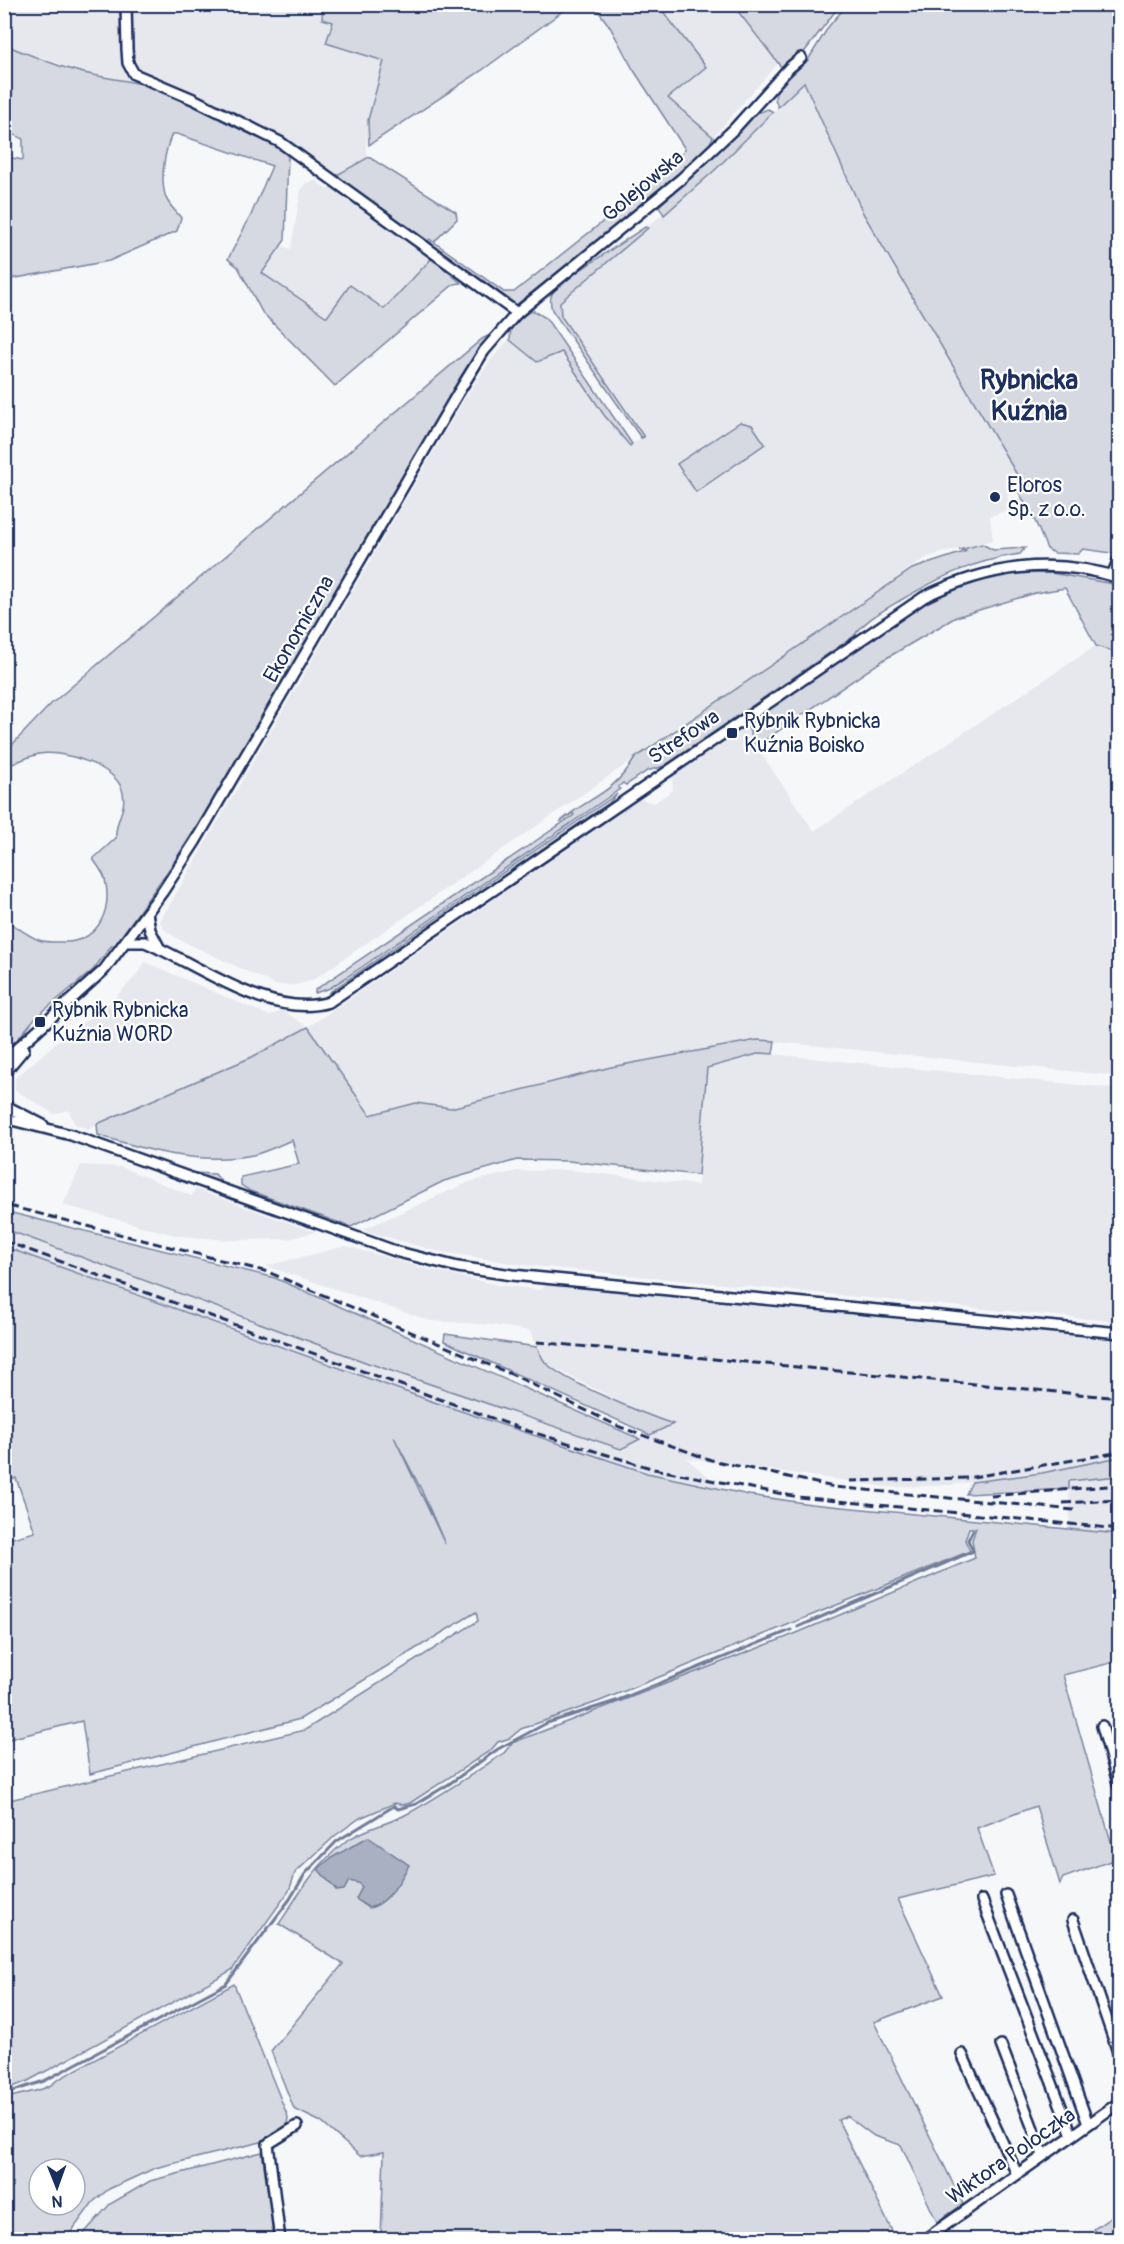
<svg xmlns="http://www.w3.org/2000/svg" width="1124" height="2244" font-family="Pangolin,sans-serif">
<rect width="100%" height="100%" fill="#f6f7f9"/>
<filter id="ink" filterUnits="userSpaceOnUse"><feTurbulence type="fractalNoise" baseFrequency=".0167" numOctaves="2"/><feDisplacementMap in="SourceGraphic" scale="12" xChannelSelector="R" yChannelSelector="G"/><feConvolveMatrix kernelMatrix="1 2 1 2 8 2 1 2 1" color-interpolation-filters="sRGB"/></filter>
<g filter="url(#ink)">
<g fill="#e6e8ee">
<polygon points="12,5 123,5 122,64 129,81 92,75 5,45"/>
<polygon points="132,5 323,5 322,19 333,22 326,43 384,61 368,120 366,151 369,157 335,176 272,133 151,79 139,70 133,53"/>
<polygon points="658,5 733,5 778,63 713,137 667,98 705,67"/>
<polygon points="804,81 863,213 1023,485 1007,494 1010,507 1006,511 990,516 993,540 927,557 313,980 296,985 276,985 178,939 164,929 160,921 463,401 490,361 525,321 546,324 629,446 643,437 561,316 560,301 715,170"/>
<polygon points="316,181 328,190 330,187 432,258 384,309 327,318 262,273 282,246 291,249 301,189 306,183"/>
<polygon points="1096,646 1119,655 1119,1076 757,1040 611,1067 451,1108 416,1103 370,1115 308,1027 252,1057 87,1129 75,1124 68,1110 54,1114 15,1090 15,1078 71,1030 104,1009 134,978 145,962 270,1016 282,1010 308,1027 640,799 654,803 673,790 672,776 746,723 756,746 814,831"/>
<polygon points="761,1053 1119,1089 1119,1322 523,1265 436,1251 362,1230 469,1182 517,1171 569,1170 698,1185 707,1068"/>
<polygon points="81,1165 121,1167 192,1196 195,1189 315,1232 289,1239 229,1240 179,1236 63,1205"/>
<polygon points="4,1229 368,1363 621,1449 672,1424 638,1411 550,1366 541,1357 530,1331 494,1325 431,1321 266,1266 346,1246 427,1269 499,1285 541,1290 547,1284 1119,1338 1119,1457 1042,1473 950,1485 888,1487 686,1458 722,1488 647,1473 431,1401 5,1247"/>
<polygon points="1119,1476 1119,1534 1070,1530 1069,1481"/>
</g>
<g fill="#d6d9e2" stroke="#7884a0" stroke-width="1.5" fill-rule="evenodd">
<path d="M12,4L5,45C34,56 63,69 93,75C121,81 154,82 178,99L179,96L275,144L288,156L285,240L262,273L327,317L350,285L384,309L432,258L461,283L454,284L335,386L262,312L238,267L228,259L251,215L272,166L177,134H172C165,150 160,177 165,195C167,204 176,211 181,218L177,231L109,261L5,280L4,5ZM10,133L23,139V160L6,157Z"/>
<polygon points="323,5 323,4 571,5 481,71 369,145 368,120 384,61 326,43 333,22 322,19"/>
<polygon points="594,5 658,5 706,67 668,98 713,137 709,145 655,195 516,305 428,245 432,241 430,239 426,243 335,176 369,157 456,212 457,219 434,242 504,292 514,292 634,197 676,162 685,149 633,69 610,27"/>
<polygon points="733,5 840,5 802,55 791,58 782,68"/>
<polygon points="847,5 1119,5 1119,554 1083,549 1078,554 1054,553 1047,549 1036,523 1017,489 1023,485 863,213 804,82 778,107 775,99 776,90 808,60 829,26"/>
<polygon points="768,109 773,112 715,170 664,215 659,206 708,162 755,114"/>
<path d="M645,227L648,228L560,302L561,316L644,437L641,438L552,310C548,296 552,292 562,282Z"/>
<polygon points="534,311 546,318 632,444 630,446 604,415 562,352 537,362 510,340 511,327 527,313"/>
<path d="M490,335L460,380L217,795L172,865L115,945H112L93,970L35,1018L12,1046L11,1042L5,1045V967L12,960V944L6,929L10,923C20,929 29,936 39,940C47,943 59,942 68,942C100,939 112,909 105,879C103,872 97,865 93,859L116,838C114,821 127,810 123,793C118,766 63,750 39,754C27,757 16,762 5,768V752L51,704L482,339Z"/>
<polygon points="740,422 752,425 765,444 696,492 677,464"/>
<path d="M982,544L993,550L1025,548L1020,554C973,561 942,576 901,600C884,610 865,620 854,636L664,766L647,771L626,785L623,783L618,787L620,789L587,812L356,971L330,988L315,993V990L574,815L573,813L560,822C589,796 612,796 635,758L912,569L967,551L959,550Z"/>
<path d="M1051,573L1119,585V654L1096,646L1065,588L1035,593L956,617L885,659L756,746L746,723C820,671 908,598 996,576C1013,572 1034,574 1051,573Z"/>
<polygon points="617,794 609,803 339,989 328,993"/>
<path d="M308,1027L370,1115L416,1103L451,1108L611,1067L757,1040L775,1041L773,1054L761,1053L707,1068L698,1175L568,1161L517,1160L444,1181L351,1227L250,1191L241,1185V1177L299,1164L292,1140C279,1145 266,1152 253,1155C199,1165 149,1151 98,1135L97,1124L252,1057Z"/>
<polygon points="192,1173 215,1174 222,1183 221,1184"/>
<polygon points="4,1211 275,1278 640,1439 621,1449 368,1363 5,1229"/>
<path d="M5,1247L431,1401L647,1473L749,1495L811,1504L1119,1534V1661L1063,1675L1116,1859L1063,1878L1060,1884L1036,1806L977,1828L994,1876L898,1899L943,1996L874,2022L963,2204L937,2222L901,2145L874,2136L847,2116L838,2120L896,2239H381L384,2152L360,2156L321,2122L294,2109L271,2051L343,1964L279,1924C299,1894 316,1864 345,1842C364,1828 387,1825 407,1814C441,1796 472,1774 504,1753L512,1743L792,1635L975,1558L972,1540L976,1528H969L965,1540L970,1551L600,1701L521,1729L510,1738L498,1742L491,1750L410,1803L403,1805L395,1803L360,1818L336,1835L295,1873L289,1891L232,1970L28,2081L5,2090V1801L305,1730L478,1621L476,1612L300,1719L90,1774L82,1721L5,1740V1540L35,1532L16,1478L9,1481L5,1468ZM394,1437L421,1489L445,1544Z"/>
<path d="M445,1334L537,1347C540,1353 542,1359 546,1363C565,1382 646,1415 673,1424L650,1435L444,1341Z"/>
<polygon points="1119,1457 1119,1476 1069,1481 1069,1489 966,1494 972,1482 1042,1473"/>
<path d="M234,1984L288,2117L287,2127L261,2142L155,2168L109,2189L93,2202L66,2239H5V2099C21,2092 45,2093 57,2080ZM39,2169H75V2205H39Z"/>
<polygon points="262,2152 275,2239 79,2239 110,2204 150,2181"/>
<polygon points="1119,2212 1119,2239 1101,2239 1094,2229"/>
</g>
<path fill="#a9b0c1" stroke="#707c99" stroke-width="1.5" d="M368,1837L409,1865C400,1881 388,1904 369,1908L356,1899L362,1887L358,1883L349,1881L344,1890L337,1891L318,1869L331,1858Z"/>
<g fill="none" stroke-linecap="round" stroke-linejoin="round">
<g stroke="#707c99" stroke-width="3">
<polyline points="798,1627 973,1551 968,1540 973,1530"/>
<polyline points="4,2094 44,2081 226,1984 290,1899 305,1874 337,1841 394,1806 398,1809 416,1804 449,1784 498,1749 547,1723 616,1701 791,1630"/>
</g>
<defs>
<g id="minor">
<polyline points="126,4 127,49 128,63 134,74 193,99 280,142 517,313"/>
<polyline points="1112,575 1120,557"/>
<polyline points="147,913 150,930 160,949"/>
<path d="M127,942H145C198,964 270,1020 329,1002L924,597C987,566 1051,556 1120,578"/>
<polyline points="4,1060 104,970 163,891 195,842 458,393 484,351 517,313 681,179 735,128 789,68 801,58"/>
<polyline points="4,1073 24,1049"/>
<polyline points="4,1105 43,1125"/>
<polyline points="4,1118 71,1135 398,1252 458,1267 512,1275 1120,1333"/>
<polyline points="1102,1726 1120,1790"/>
<polyline points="1006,1895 1088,2124"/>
<polyline points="982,1900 1072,2135"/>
<polyline points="1073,1920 1120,2058"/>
<polyline points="1001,2045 1043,2155"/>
<polyline points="962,2054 1017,2174"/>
<polyline points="280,2240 268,2144 297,2126"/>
<polyline points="924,2240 1120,2102"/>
</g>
</defs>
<use href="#minor" stroke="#1b2f5e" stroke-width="14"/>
<use href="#minor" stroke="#fff" stroke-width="9"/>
<g stroke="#1b2f5e" stroke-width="3" stroke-dasharray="9 4.5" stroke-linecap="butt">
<polyline points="9,1206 268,1272 511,1374 620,1427 711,1460 834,1487 1074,1510"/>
<polyline points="4,1241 522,1429 654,1469 798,1497 1120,1529"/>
<polyline points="537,1342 1120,1398"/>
<polyline points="850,1481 967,1478 1120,1452"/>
<polyline points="991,1496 1120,1485"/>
<polyline points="1063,1503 1120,1500"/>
</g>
</g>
</g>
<g fill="#1b2f5e" stroke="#fff" stroke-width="2">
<circle cx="995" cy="497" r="6"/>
<rect x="726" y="727" width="12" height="12" rx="3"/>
<rect x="34" y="1016" width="12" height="12" rx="3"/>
</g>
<g text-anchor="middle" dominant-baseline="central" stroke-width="4.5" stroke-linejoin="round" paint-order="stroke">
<g font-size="21" fill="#1b2f5e" stroke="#fff">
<text transform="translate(643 186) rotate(-40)">Golejowska</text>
<text transform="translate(299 629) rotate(-60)">Ekonomiczna</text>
<text transform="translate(684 737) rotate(-34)">Strefowa</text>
<text transform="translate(1011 2156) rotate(-35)">Wiktora Poloczka</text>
</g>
<g font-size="21" fill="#1b2f5e" stroke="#fff" text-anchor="start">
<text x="1007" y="485">Eloros<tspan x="1007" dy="24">Sp. z o.o.</tspan></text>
<text x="744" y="721">Rybnik Rybnicka<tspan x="744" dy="24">Kuźnia Boisko</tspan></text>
<text x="52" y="1010">Rybnik Rybnicka<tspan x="52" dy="24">Kuźnia WORD</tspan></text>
</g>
<g font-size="27" font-weight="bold" fill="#1b2f5e" stroke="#fff">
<text x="1029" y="380">Rybnicka<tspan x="1029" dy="31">Kuźnia</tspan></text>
</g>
</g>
<rect width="1124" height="2244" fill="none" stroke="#fff" stroke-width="24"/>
<rect x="12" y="12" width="1100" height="2220" fill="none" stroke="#1b2f5e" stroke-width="2" filter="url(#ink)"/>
<g transform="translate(57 2187) rotate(179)"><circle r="28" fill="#ffffff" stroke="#a4acbf" stroke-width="1.5"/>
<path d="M0-4.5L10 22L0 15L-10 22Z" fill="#1b2f5e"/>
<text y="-9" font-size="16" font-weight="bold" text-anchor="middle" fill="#1b2f5e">N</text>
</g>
</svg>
